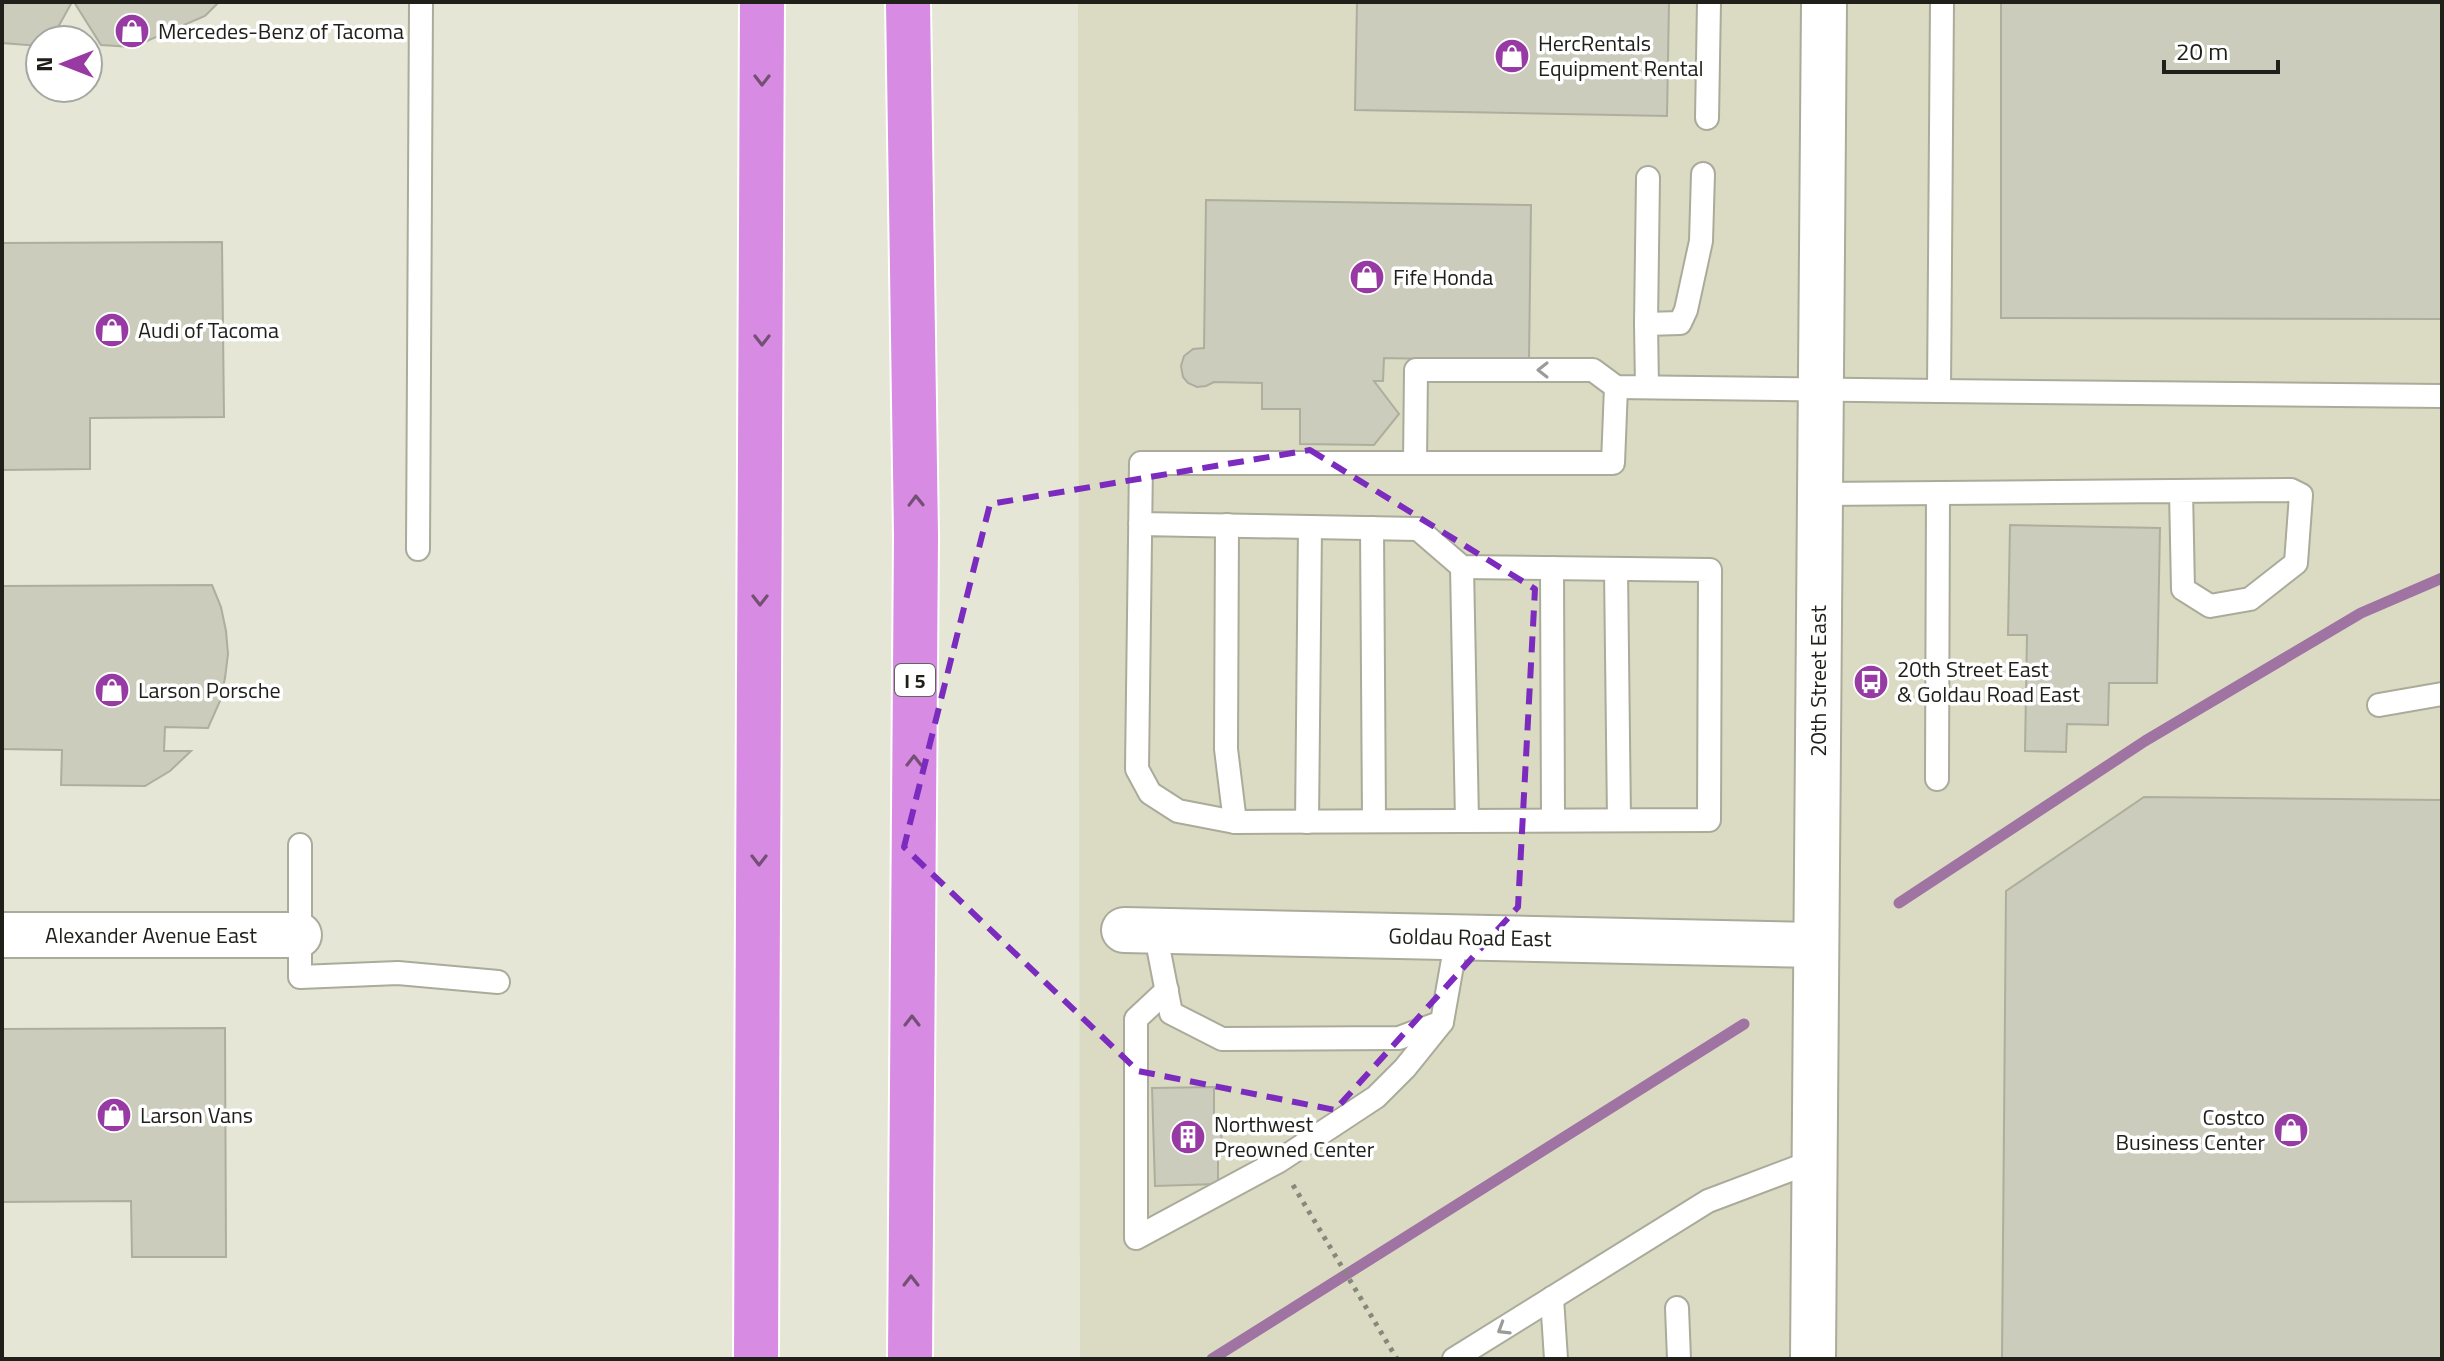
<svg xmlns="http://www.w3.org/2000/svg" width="2444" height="1361" font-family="'Titillium Web',sans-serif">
<rect width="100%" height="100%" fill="#e5e6d5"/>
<polygon fill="#dadbc2" points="1078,2 2442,2 2442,1359 1080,1359"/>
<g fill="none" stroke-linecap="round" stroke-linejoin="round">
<g stroke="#9f73a2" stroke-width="11">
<polyline points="1899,903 2145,741 2361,613 2442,578"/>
<polyline points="1212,1359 1744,1024"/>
</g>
</g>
<g fill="#cbccbb" stroke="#adae9e" stroke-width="2">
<polygon points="2,2 72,2 51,40 40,40 40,46 2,43"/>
<polygon points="74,2 219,2 205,16 133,47 101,45"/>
<polygon points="1357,2 1669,2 1667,116 1355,110"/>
<polygon points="2001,2 2442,2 2442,319 2001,318"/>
<polygon points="1206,200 1531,205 1529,361 1384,358 1383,381 1374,381 1399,414 1374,445 1300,444 1300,409 1262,409 1262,383 1214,382 1206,386 1197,387 1188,383 1183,377 1181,366 1184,356 1193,349 1204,348"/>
<polygon points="222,242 224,417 90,418 90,469 2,470 2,243"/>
<polygon points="2010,525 2160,528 2157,683 2109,683 2108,725 2067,724 2066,752 2025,751 2027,635 2008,635"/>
<polygon points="212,585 221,607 226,631 228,654 225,678 220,701 208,728 165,727 164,751 191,751 170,771 145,786 61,785 62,750 2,749 2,586"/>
<polygon points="2144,797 2442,800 2442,1359 2002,1359 2006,891"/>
<polygon points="225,1028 226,1257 132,1257 131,1201 2,1202 2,1029"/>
<polygon points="1214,1087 1214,1118 1221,1118 1222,1155 1218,1155 1218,1184 1155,1186 1152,1088"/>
</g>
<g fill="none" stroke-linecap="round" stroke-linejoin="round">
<defs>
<g id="service">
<polyline points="1707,118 1709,2"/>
<polyline points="1646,324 1648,178"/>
<polyline points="1647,387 1646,324 1680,323 1686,310 1701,241 1703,174"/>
<polyline points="1939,391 2442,396"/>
<polyline points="1415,463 1416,370 1593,370 1616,387 1939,391 1942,2"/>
<path d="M1820,494C1977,493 2134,491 2291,490L2301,495L2296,563L2250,599L2210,606L2183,589L2181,491"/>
<polyline points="1140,524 1418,529 1462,567 1710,570 1709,820 1235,822 1178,811 1150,793 1137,769 1141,463 1613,463 1616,387"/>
<polyline points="1227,525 1226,749 1235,822"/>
<polyline points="1372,528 1374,821"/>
<polyline points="418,549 421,2"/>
<polyline points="1462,567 1467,821"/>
<polyline points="1552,568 1553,820"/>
<polyline points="1616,569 1619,820"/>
<polyline points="2379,705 2442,694"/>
<polyline points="1937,779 1938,493"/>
<polyline points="1307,822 1310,527"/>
<polyline points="300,845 300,977 398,973 498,982"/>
<polyline points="1155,931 1171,1013 1222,1039 1399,1038 1442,1022 1457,937"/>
<polyline points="1167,990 1136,1019 1136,1238 1279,1161 1376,1097 1405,1068 1442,1022"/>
<polyline points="1552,1298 1556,1359"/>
<polyline points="1677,1308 1679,1359"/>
<polyline points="1454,1359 1708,1201 1814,1161"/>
</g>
<g id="minor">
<polyline points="1124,930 1816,945"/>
<polyline points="2,935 299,935"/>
</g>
<polyline id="secondary" points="1813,1359 1824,2"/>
<g id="motorway">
<polyline points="908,2 916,536 910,1359"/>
<polyline points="756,1359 762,2"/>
</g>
</defs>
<use href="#service" stroke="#aaab9a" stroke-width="26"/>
<use href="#minor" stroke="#aaab9a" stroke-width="48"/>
<use href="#secondary" stroke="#aaab9a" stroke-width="48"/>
<use href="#motorway" stroke="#fff" stroke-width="48"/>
<polyline stroke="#87887c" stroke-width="5" stroke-dasharray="4 6" stroke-linecap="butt" points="1293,1185 1397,1359"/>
<use href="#service" stroke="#fff" stroke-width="22"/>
<use href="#minor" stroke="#fff" stroke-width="44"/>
<use href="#secondary" stroke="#fff" stroke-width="44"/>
<use href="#motorway" stroke="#d88be2" stroke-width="44"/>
</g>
<defs><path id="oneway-chevron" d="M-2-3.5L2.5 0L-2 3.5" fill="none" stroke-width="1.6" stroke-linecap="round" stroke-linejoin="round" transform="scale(2)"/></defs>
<g stroke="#735074">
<use href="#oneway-chevron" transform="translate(762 80) rotate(90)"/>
<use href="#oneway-chevron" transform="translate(762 340) rotate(90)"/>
<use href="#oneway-chevron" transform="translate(916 501) rotate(-91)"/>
<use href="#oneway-chevron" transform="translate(760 600) rotate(90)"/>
<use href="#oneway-chevron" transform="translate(914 761) rotate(-90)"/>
<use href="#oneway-chevron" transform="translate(759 860) rotate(90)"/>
<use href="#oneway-chevron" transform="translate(912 1021) rotate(-90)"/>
<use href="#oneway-chevron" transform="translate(911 1281) rotate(-90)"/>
</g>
<g stroke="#9b9b98">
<use href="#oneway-chevron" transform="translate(1543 370) rotate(-180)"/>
<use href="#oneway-chevron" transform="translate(1503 1329) rotate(148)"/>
</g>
<path fill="none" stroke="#7b2cbf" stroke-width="6" stroke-dasharray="16 10" stroke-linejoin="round" d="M1310,450L1535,589L1518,907L1335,1110L1138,1071L904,847L990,504Z"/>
<defs>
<symbol id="shop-disc" viewBox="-11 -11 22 22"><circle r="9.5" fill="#983aa4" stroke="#fff"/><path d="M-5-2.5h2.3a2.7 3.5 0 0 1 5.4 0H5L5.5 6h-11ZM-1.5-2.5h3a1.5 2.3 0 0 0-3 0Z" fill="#fff"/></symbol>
<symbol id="bus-disc" viewBox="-11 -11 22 22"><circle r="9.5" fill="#983aa4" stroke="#fff"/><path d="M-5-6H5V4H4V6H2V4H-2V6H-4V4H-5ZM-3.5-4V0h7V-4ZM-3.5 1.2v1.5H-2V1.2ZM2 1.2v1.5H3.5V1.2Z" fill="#fff"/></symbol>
<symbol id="building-disc" viewBox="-11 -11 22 22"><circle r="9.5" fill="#983aa4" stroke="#fff"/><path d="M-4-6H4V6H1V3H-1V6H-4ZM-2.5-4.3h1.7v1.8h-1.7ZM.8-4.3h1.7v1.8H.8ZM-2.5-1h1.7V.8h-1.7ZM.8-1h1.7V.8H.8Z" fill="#fff"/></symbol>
</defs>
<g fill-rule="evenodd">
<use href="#shop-disc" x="112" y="11" width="40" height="40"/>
<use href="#shop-disc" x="1492" y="36" width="40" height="40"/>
<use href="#shop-disc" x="1347" y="257" width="40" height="40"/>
<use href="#shop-disc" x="92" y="310" width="40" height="40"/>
<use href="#bus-disc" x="1851" y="662" width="40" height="40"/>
<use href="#shop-disc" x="92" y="670" width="40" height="40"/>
<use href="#shop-disc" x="94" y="1095" width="40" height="40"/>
<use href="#shop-disc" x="2271" y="1110" width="40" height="40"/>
<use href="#building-disc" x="1168" y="1117" width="40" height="40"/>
</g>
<g text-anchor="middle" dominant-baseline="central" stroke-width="7" stroke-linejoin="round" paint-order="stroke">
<rect fill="#fff" stroke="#63635f" stroke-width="2" x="895" y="664" width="40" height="32" rx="6"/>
<g font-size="20" font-weight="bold" fill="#20201a">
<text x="915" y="680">I 5</text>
</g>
<g font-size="22" fill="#20201a" stroke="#fff" text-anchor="start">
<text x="158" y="31">Mercedes-Benz of Tacoma</text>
<text x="1538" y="43">HercRentals<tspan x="1538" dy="25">Equipment Rental</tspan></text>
<text x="1393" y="277">Fife Honda</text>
<text x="138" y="330">Audi of Tacoma</text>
<text x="1897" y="669">20th Street East<tspan x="1897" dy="25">&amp; Goldau Road East</tspan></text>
<text x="138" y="690">Larson Porsche</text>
<text x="140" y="1115">Larson Vans</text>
<text x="2265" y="1117" text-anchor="end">Costco<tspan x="2265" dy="25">Business Center</tspan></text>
<text x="1214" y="1124">Northwest<tspan x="1214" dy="25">Preowned Center</tspan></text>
</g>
<g font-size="22" fill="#20201a" stroke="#fff">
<text transform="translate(1818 681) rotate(-90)">20th Street East</text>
<text x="151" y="935">Alexander Avenue East</text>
<text transform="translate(1470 937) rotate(1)">Goldau Road East</text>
</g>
</g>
<rect width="2444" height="1361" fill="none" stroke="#20201a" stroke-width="8"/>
<g transform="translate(64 64) rotate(270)"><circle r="38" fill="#ffffff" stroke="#a6a6a3" stroke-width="2"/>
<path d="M0-6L14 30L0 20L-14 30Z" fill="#983aa4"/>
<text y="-12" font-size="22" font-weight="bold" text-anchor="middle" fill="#20201a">N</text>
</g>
<path d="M2164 60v12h114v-12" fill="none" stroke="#20201a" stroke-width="4"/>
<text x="2176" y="60" font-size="24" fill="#20201a" stroke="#ffffff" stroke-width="6" paint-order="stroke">20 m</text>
</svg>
